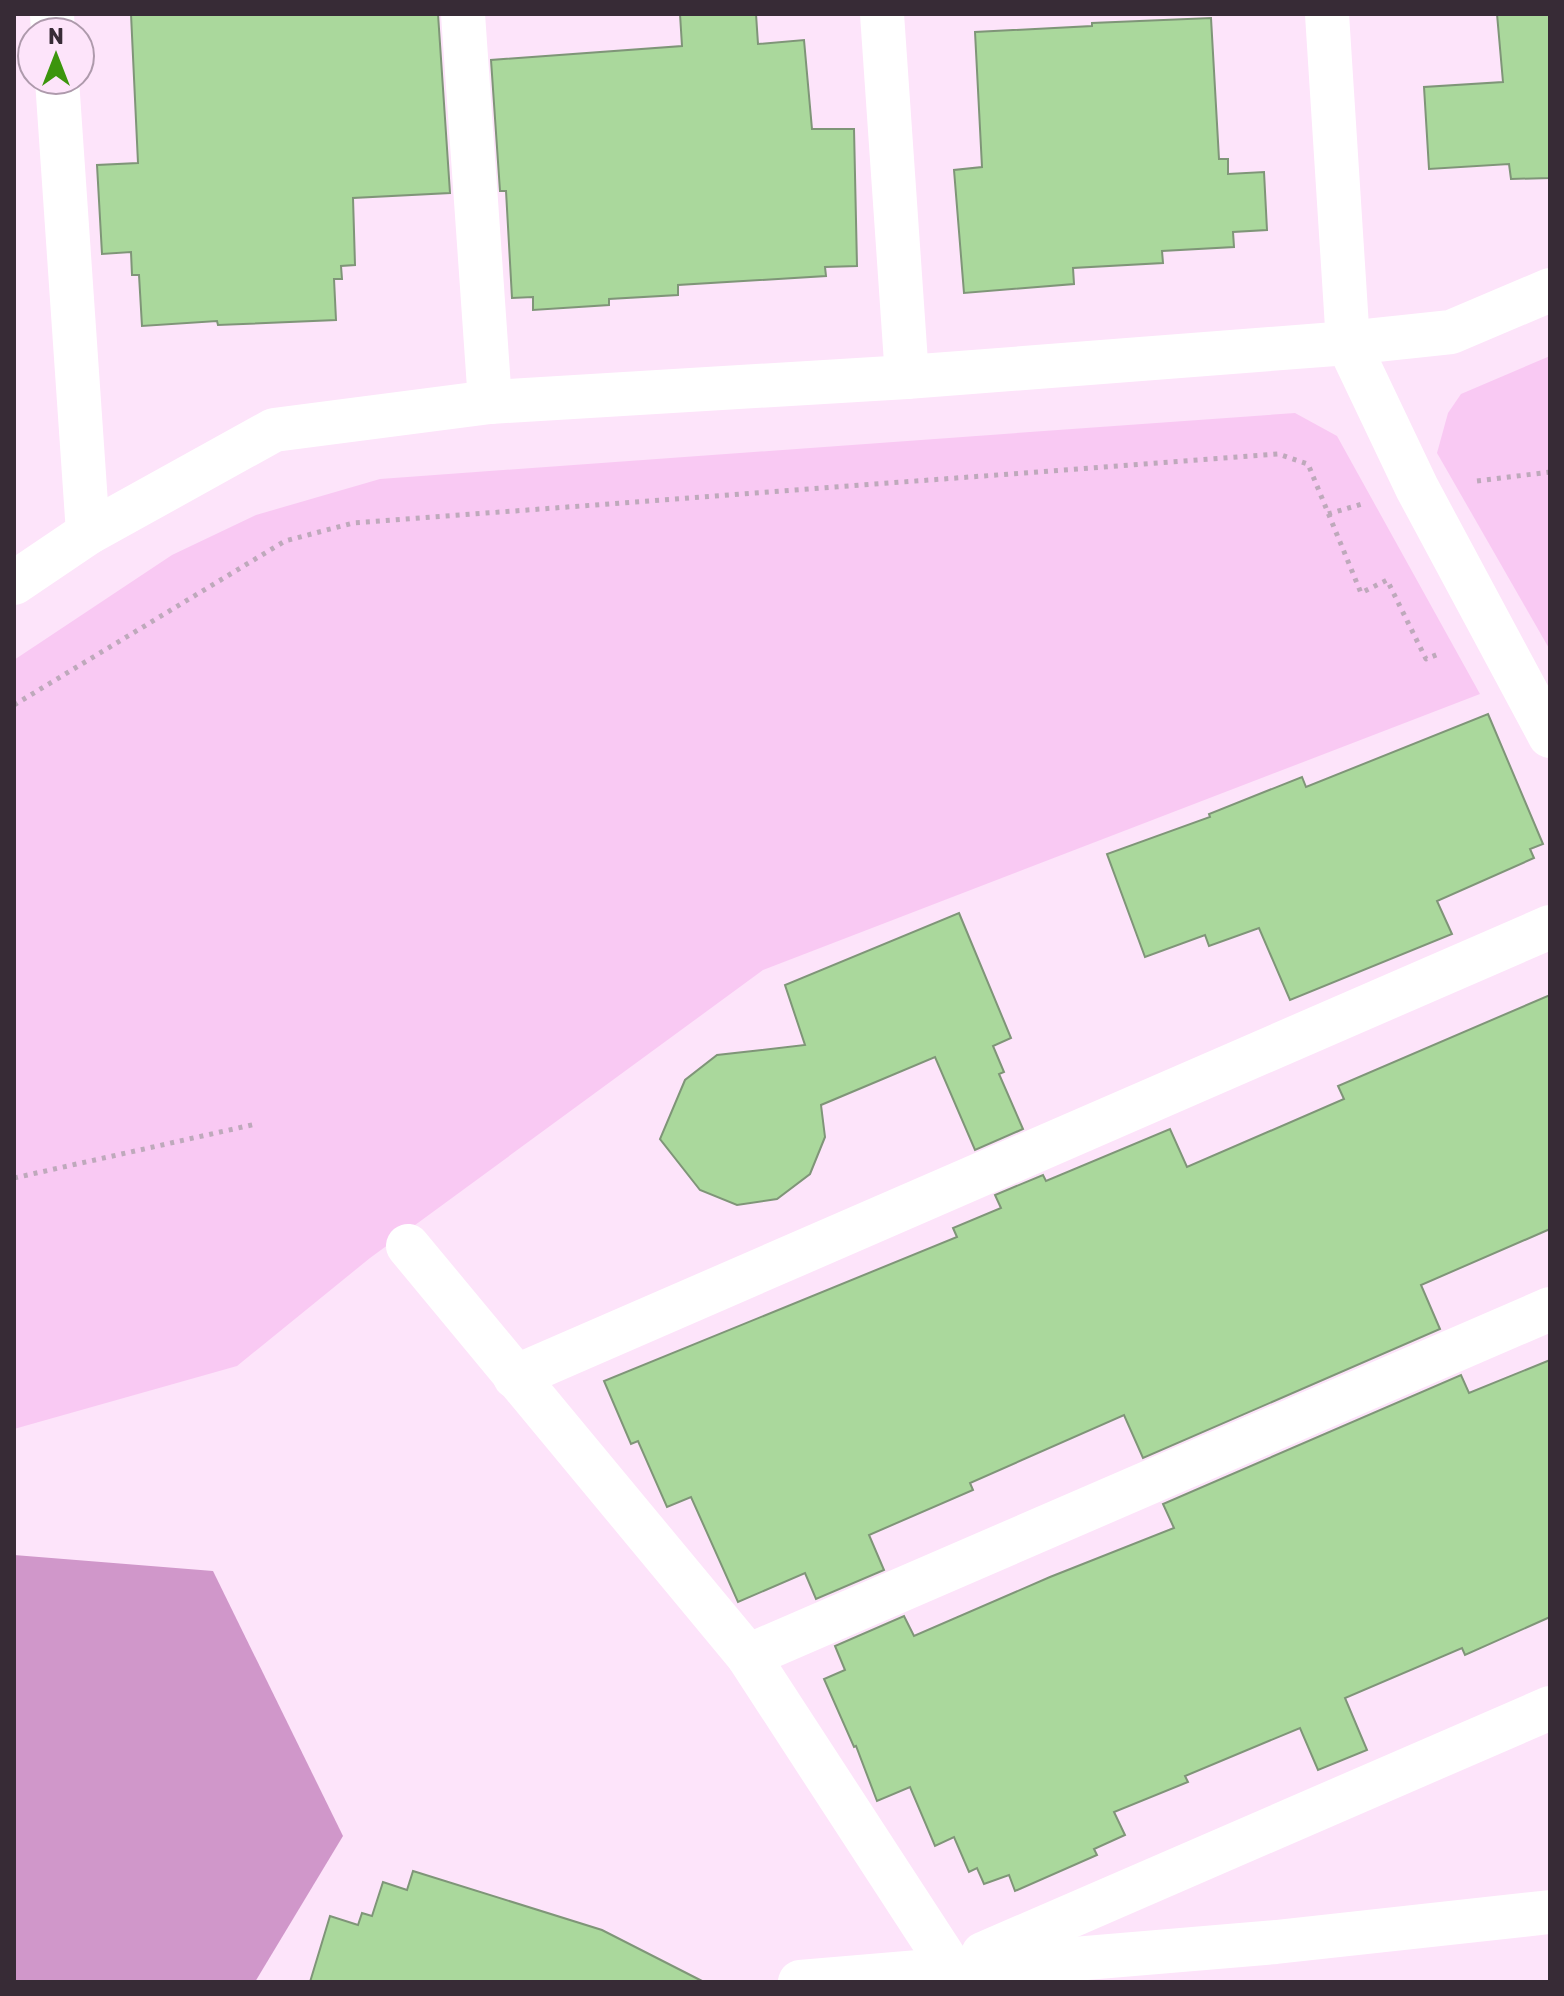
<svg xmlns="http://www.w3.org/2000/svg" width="1564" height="1996" font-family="Rubik,sans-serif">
<rect width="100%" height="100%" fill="#fde4fa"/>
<g fill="#f9c9f3">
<polygon points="1550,356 1550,650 1437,453 1448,413 1461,394"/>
<polygon points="1295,413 1337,436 1480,694 763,970 370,1258 237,1366 14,1429 14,660 172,555 256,515 380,479"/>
</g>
<polygon fill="#d097ca" points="14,1555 213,1571 343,1836 255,1982 14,1982"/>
<g fill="#aad89c" stroke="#7f9578" stroke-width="2">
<polygon points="131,14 438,14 450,193 353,198 355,265 341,266 342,279 334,279 336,320 218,325 217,321 142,326 139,275 132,275 131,252 102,254 97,165 138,163"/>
<polygon points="680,14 756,14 758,44 804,40 812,129 854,129 857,266 825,267 826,276 678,285 678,295 609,299 609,305 533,310 533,297 512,298 506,191 500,191 491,60 682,46"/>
<polygon points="1497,14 1550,14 1550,178 1511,179 1509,164 1429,169 1424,87 1503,82"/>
<polygon points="1211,18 1219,159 1228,159 1228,174 1264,172 1267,230 1233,232 1234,247 1162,251 1163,263 1073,268 1074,284 964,293 954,170 982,167 975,32 1092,26 1092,23"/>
<polygon points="1488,714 1543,844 1530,849 1534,858 1437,901 1452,934 1290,1000 1259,928 1209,946 1205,935 1145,957 1107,854 1210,817 1209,814 1302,777 1306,787"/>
<polygon points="959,913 1011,1038 993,1046 1004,1072 999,1074 1023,1129 975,1150 935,1057 821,1105 825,1137 810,1174 777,1199 737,1205 700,1190 660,1139 685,1080 717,1055 805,1045 785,985"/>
<polygon points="1550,995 1550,1229 1421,1285 1440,1329 1143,1458 1124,1415 970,1483 973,1490 869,1535 884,1570 816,1599 805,1573 738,1602 691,1497 667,1507 638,1441 631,1444 604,1381 957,1237 953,1228 1001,1208 995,1195 1043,1175 1046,1181 1170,1129 1187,1167 1344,1099 1338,1086"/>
<polygon points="1550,1360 1550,1617 1465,1655 1462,1648 1345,1698 1367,1750 1318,1770 1300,1728 1185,1776 1188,1782 1114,1812 1125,1835 1094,1849 1097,1855 1015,1891 1009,1875 984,1884 977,1868 969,1872 954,1837 935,1846 910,1787 877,1801 856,1746 854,1747 824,1679 845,1670 835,1646 904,1616 914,1636 1050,1577 1174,1528 1163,1504 1461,1375 1469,1393"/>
<polygon points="413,1871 602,1930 704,1982 310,1982 330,1916 358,1925 362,1913 372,1916 383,1882 407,1890"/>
</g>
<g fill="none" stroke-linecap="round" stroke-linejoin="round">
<g stroke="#bea9bb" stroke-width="5" stroke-dasharray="4 6" stroke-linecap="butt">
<polyline points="1477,481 1550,472"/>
<polyline points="1328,514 1362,504"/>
<polyline points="14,705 285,541 353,523 1278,454 1308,464 1361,593 1387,580 1426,659 1441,653"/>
<polyline points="14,1178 256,1124"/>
</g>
<g stroke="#fff" stroke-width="44">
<polyline points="52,14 53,32"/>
<polyline points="463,14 490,402"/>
<polyline points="882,14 907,377"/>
<polyline points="1327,14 1348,343 1417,488 1550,736"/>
<polyline points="57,80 88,533"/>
<polyline points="14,583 88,533 274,430 490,402 907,377 1348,343 1451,332 1550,290"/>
<polyline points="408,1246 748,1656 951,1968"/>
<polyline points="515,1377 1550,927"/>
<polyline points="748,1656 1550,1309"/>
<polyline points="983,1954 1550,1708"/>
<polyline points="800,1982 1276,1942 1550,1912"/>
</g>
</g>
<rect width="1564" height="1996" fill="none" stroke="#372b36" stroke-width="32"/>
<g transform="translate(56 56)"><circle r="38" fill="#fde4fa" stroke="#ae9aac" stroke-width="2"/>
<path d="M0-6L14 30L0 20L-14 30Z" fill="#3c950d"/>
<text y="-12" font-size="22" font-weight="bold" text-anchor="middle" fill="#372b36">N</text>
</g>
</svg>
